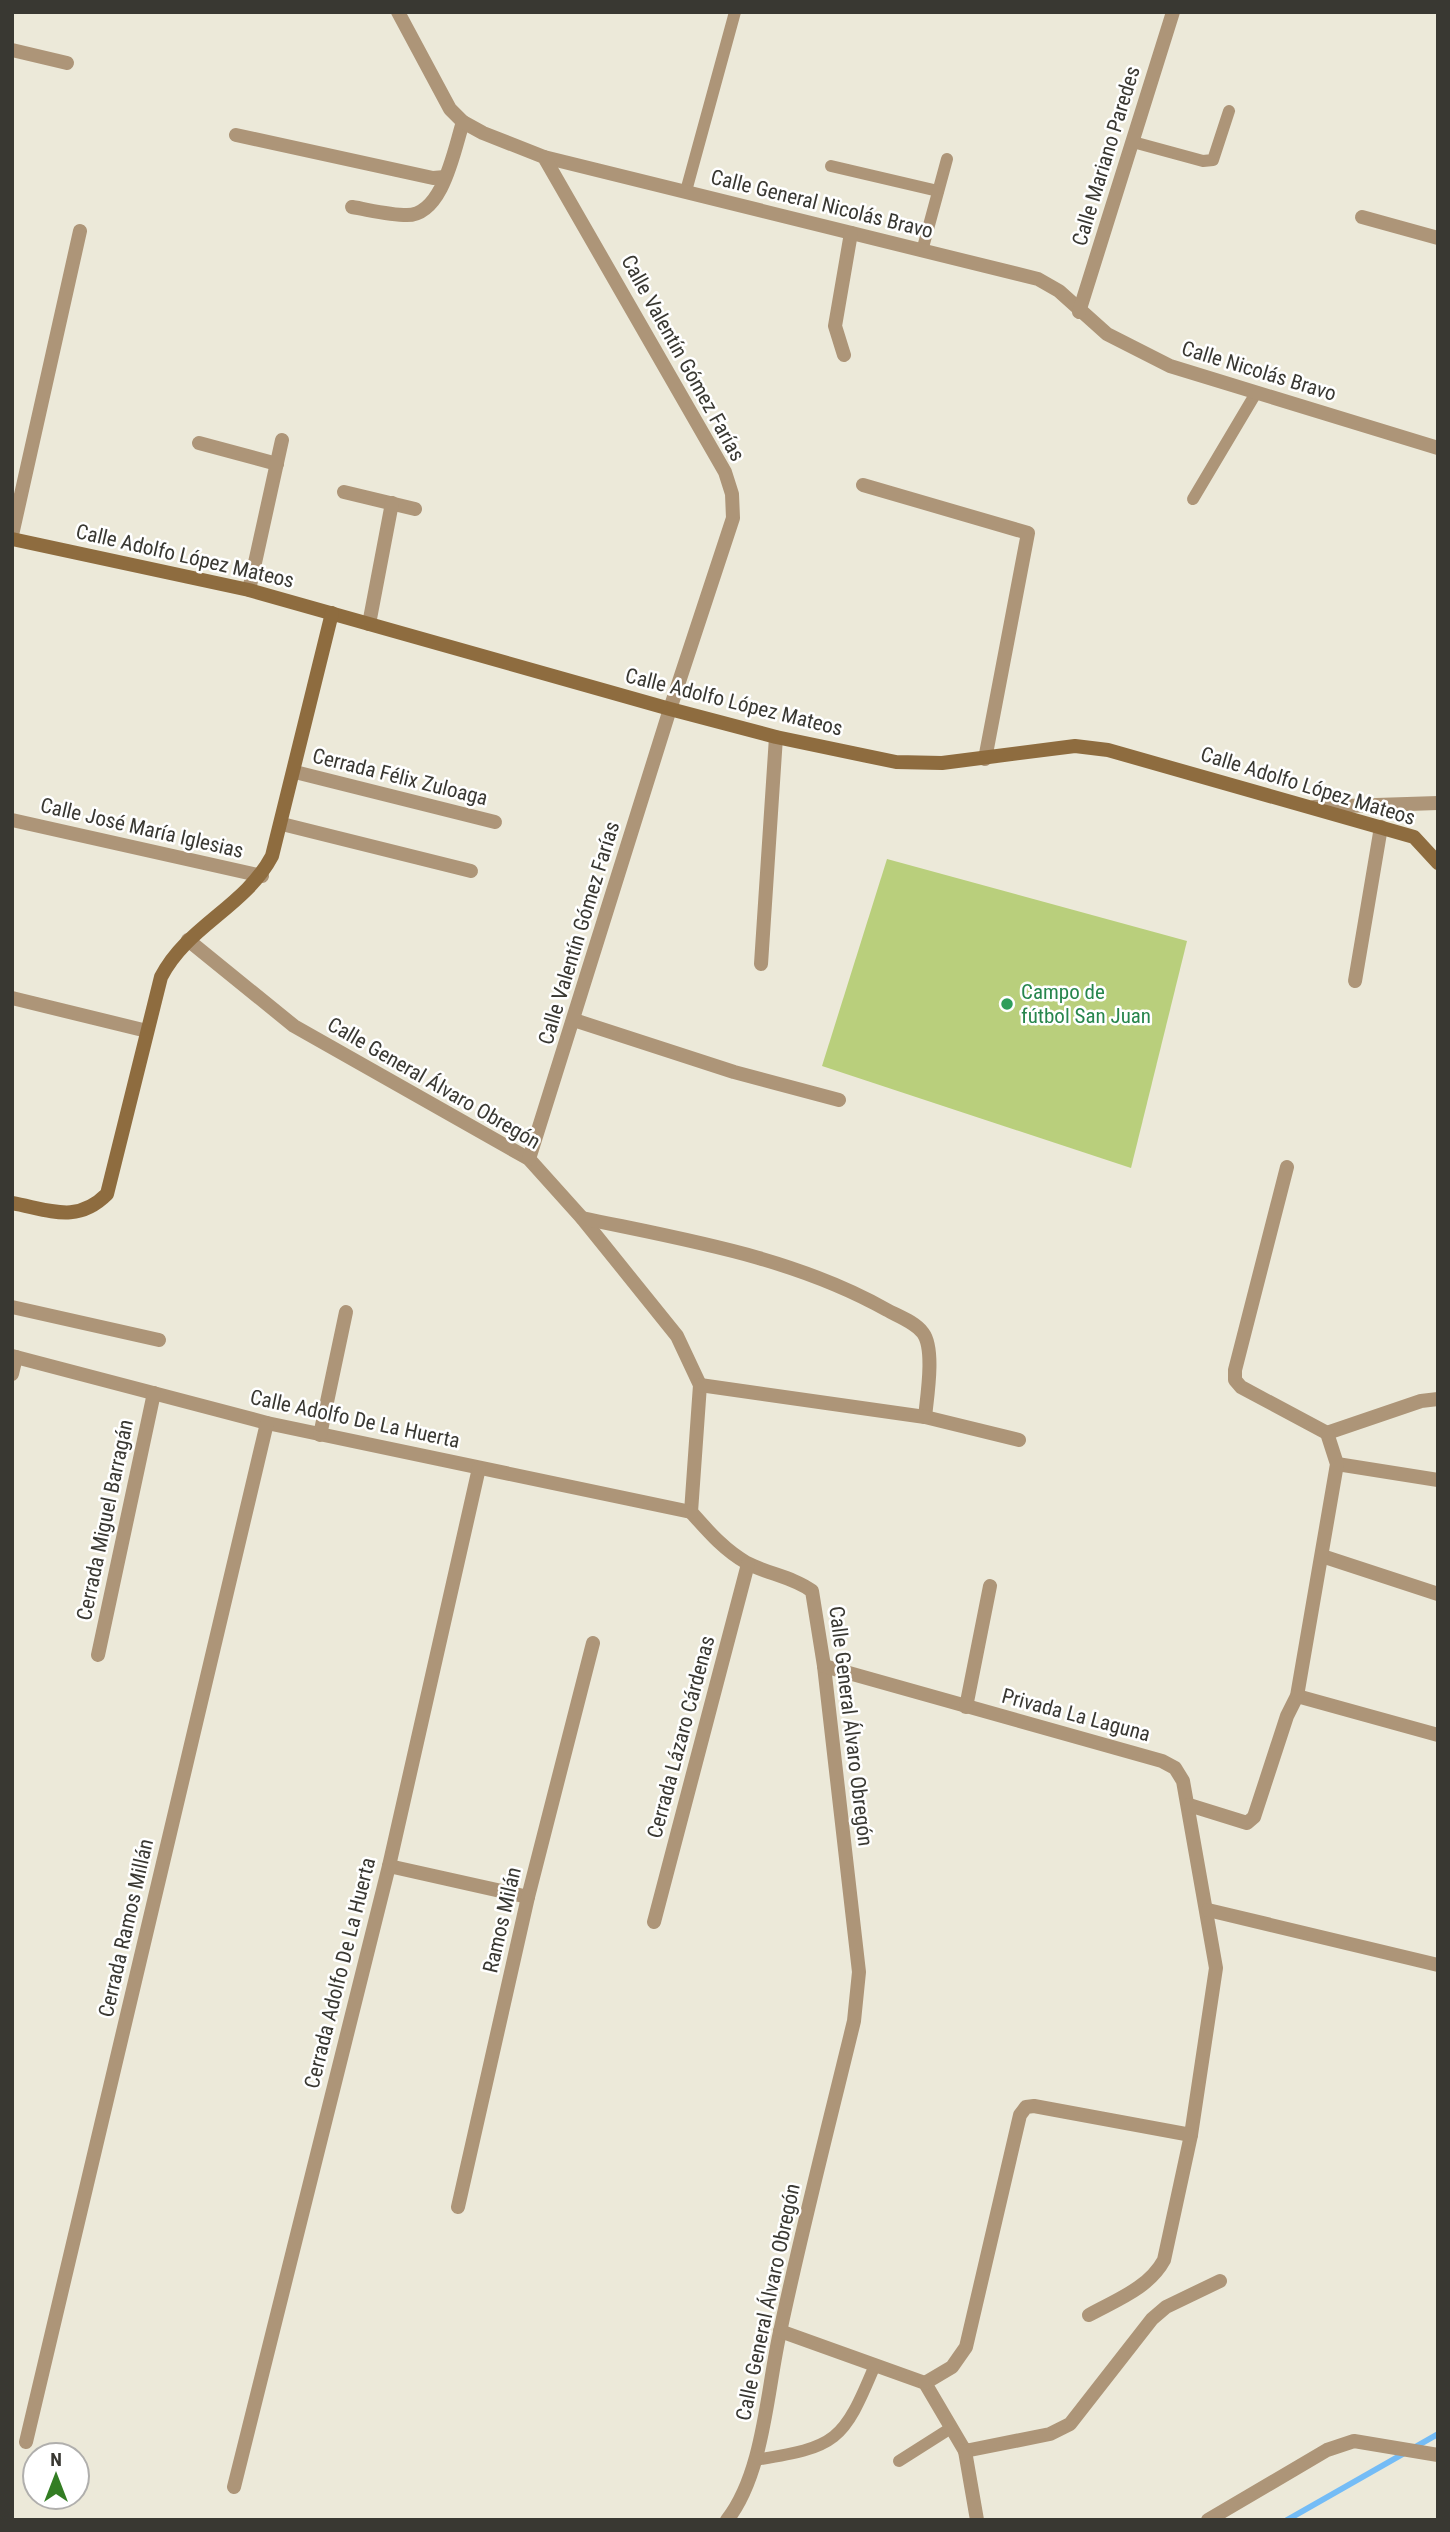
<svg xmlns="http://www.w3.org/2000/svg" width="1450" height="2532" font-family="'Roboto Condensed',sans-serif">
<rect width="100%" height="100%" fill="#ece9d9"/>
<polygon fill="#b9cf7c" points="887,859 1187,941 1131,1168 822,1066"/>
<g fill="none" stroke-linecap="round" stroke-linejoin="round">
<polyline stroke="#74bcf6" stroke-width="6" points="1287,2520 1438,2434"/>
<g stroke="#ad9578" stroke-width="12">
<polyline points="1133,142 1203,161 1213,160 1229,111"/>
<polyline points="831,166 938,191"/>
<polyline points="686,191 735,12"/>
<polyline points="922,251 947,159"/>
<polyline points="1193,499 1256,393"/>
<path d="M755,2460C837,2447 843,2442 875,2365"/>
<polyline points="899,2461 951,2428"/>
</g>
<g stroke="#ad9578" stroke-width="14">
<polyline points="12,50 67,63"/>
<polyline points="236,135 433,178 445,177"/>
<polyline points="544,157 1038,279 1059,291 1107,334 1170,366 1438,448"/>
<path d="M352,207C370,210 389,215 407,215C443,215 454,150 463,122"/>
<polyline points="1362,217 1438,238"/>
<polyline points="1079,312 1173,12"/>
<polyline points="844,355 835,326 851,233"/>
<polyline points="199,443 277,464"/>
<polyline points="863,485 1028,533 985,759"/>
<polyline points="344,492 415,509"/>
<polyline points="12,535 80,231"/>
<polyline points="249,590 282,440"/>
<polyline points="369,624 392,503"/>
<polyline points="295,772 495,822"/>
<polyline points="1314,807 1438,803"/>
<polyline points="12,820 262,876"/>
<polyline points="282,824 471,871"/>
<path d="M188,940L294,1026L529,1159L582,1218L677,1336L700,1385L691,1512C708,1531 724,1550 747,1563C768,1574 793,1577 812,1591L824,1666L859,1972L854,2021C829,2124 802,2228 780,2332C767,2389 764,2473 727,2520"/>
<polyline points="761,964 776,737"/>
<polyline points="1355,981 1381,827"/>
<polyline points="12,998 147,1031"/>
<polyline points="574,1020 734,1072 839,1100"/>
<polyline points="529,1159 670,709"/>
<path d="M582,1218C686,1240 793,1257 887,1310C898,1316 915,1322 923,1333C935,1349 927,1397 925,1417"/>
<polyline points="12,1307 159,1340"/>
<polyline points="12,1356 267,1423 691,1512"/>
<polyline points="12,1374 16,1357"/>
<polyline points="700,1385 925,1417 1019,1440"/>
<polyline points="1327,1433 1421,1401 1438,1399"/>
<polyline points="320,1435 346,1312"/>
<polyline points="1337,1464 1438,1480"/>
<polyline points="1322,1556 1438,1594"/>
<polyline points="98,1655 154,1393"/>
<path d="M824,1666L1162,1761L1175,1768L1183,1781L1216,1968L1191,2135L1164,2260C1149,2288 1116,2300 1089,2315"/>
<polyline points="1297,1696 1438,1735"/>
<polyline points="966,1707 990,1586"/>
<polyline points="1189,1805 1247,1823 1254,1817 1287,1716 1297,1696 1337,1464 1327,1433 1241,1387 1235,1380 1235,1370 1287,1167"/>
<polyline points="389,1866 528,1897"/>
<polyline points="1208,1910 1438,1965"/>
<polyline points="654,1922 748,1564"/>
<polyline points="458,2207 528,1897 593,1643"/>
<polyline points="780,2331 925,2383 965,2451 1050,2434 1070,2424 1152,2319 1166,2307 1220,2281"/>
<polyline points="925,2383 952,2367 966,2347 1020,2115 1026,2107 1034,2106 1191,2135"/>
<polyline points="26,2442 267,1423"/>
<polyline points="965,2451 977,2520"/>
<polyline points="234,2487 389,1866 479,1468"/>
<polyline points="1208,2520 1327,2450 1354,2441 1438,2455"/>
</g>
<polyline stroke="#ad9578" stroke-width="14" points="398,12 450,109 463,122 483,133 544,157 725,472 732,494 733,518 670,709"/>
<g stroke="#8e6c3f" stroke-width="14">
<polyline points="12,539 249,590 670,709 776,737 896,762 942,763 1075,746 1108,750 1414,837 1438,863"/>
<path d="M12,1203C50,1210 77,1224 107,1194L161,977C187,926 245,907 272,856L332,613"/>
</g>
</g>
<circle fill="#2e9e5b" stroke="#fff" stroke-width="2.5" cx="1007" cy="1004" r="7"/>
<g text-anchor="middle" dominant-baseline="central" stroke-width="5" stroke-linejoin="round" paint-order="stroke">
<g font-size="21" fill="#393832" stroke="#fff">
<text transform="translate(1106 156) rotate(-73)">Calle Mariano Paredes</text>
<text transform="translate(822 204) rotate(14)">Calle General Nicolás Bravo</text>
<text transform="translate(683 358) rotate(61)">Calle Valentín Gómez Farías</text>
<text transform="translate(1259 371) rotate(17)">Calle Nicolás Bravo</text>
<text transform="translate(185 556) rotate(13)">Calle Adolfo López Mateos</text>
<text transform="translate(734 702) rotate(14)">Calle Adolfo López Mateos</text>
<text transform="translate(400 777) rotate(14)">Cerrada Félix Zuloaga</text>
<text transform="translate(1308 786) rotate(17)">Calle Adolfo López Mateos</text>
<text transform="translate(142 828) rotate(13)">Calle José María Iglesias</text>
<text transform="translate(579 933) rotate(-73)">Calle Valentín Gómez Farías</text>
<text transform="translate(434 1083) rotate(30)">Calle General Álvaro Obregón</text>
<text transform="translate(355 1419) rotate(12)">Calle Adolfo De La Huerta</text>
<text transform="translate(105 1520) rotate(-78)">Cerrada Miguel Barragán</text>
<text transform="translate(1076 1715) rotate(15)">Privada La Laguna</text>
<text transform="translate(851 1726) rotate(83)">Calle General Álvaro Obregón</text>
<text transform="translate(681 1737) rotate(-75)">Cerrada Lázaro Cárdenas</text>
<text transform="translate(502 1920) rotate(-77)">Ramos Milán</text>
<text transform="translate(126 1928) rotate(-77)">Cerrada Ramos Millán</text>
<text transform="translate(340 1973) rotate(-76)">Cerrada Adolfo De La Huerta</text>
<text transform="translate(768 2302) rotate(-78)">Calle General Álvaro Obregón</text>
</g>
<g font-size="21" fill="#27864d" stroke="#fff" text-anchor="start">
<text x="1021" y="992">Campo de<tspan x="1021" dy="24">fútbol San Juan</tspan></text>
</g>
</g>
<rect width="1450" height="2532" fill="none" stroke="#393832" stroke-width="28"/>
<g transform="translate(56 2476)"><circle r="33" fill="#ffffff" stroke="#b0afad" stroke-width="2"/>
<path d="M0-5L12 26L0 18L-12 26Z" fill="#337d23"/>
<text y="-10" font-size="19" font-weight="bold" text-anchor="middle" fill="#393832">N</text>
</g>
</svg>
